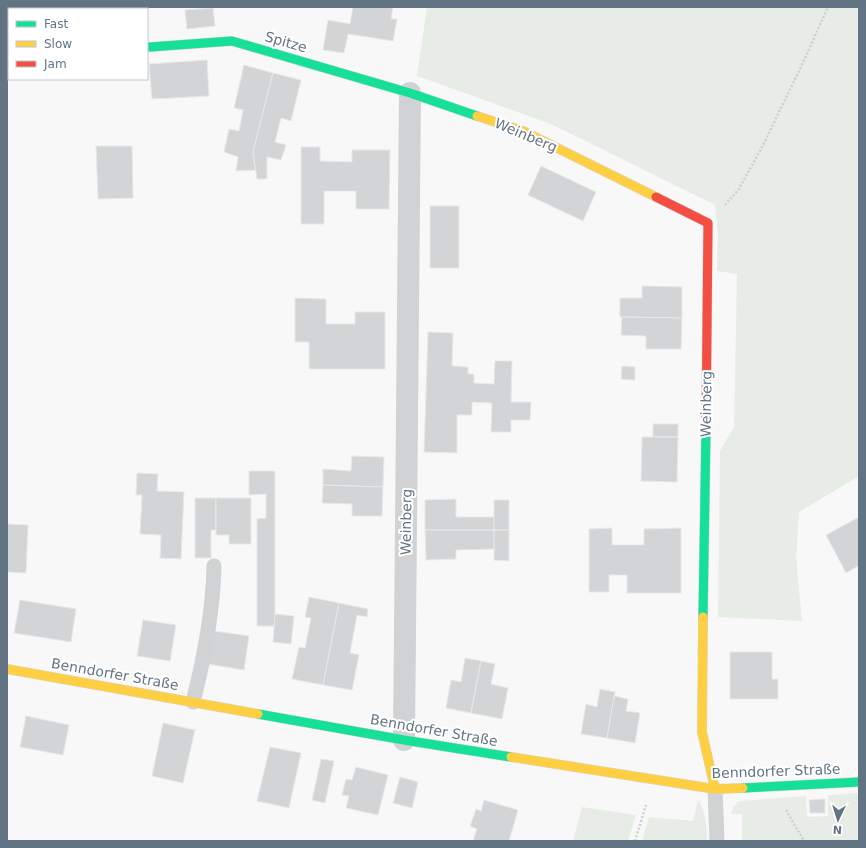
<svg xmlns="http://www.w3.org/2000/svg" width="866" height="848" font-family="'DejaVu Sans',sans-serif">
<rect width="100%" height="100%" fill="#f8f8f8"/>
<g fill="#e8ece6">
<polygon points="7,7 85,7 85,9 9,9 9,40 7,41"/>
<polygon points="427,7 859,7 859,476 799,512 796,558 802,621 718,617 720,451 734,427 737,274 717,271 718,234 715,205 551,124 417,76"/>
<polygon points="859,793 859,841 742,841 742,814 731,814 734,806 739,801 806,796 807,817 828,816 828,795"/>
<path d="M698,800C706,813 707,826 707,841H642L649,817L693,821Z"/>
<polygon points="582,807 636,815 628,841 573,841"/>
</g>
<g fill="#d3d4d5" stroke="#e8e8e8">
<polygon points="353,7 393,7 391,19 397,19 393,41 348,34 344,53 323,50 328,20 350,24"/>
<polygon points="213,8 215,26 187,29 185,10"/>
<polygon points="207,60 209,96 152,99 149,64"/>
<polygon points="244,65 273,73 253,152 256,170 236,171 238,157 224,152 229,129 239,131 243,110 234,108"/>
<polygon points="273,73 301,80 291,121 281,118 275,142 286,145 281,160 267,157 267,179 257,179 253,152"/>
<polygon points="96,146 132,146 133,198 98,199"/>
<polygon points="301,147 320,147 320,161 352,162 352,150 390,150 389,209 356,209 356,191 324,191 324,224 301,224"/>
<polygon points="541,166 596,192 583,221 528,195"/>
<rect x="430" y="206" width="29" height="62"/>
<polygon points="642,286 682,287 682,318 620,317 620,298 642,298"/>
<polygon points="295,298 326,299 326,324 355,324 355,312 385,312 385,369 309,369 309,342 295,342"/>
<polygon points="622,317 682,318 681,349 646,349 646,336 621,335"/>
<polygon points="428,332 453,333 452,366 468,367 468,374 474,374 474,383 494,384 495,361 512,361 511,402 531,402 530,420 511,420 511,432 491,432 492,403 472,402 472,415 457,415 457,453 424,452"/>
<polygon points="622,366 635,367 635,380 621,379"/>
<rect x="653" y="424" width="25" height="13"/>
<polygon points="642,437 678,437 677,482 641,481"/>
<polygon points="352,456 384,457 383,487 323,485 323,469 351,471"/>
<polygon points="249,471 275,471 275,614 274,626 257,626 257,519 266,518 266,494 249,495"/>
<polygon points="137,473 158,474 157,491 184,492 181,559 160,558 161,535 140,534 142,495 136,495"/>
<polygon points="323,485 383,487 382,516 352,516 352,504 322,503"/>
<polygon points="195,498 216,498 216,530 211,530 211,558 195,558"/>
<polygon points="216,498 251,498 251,544 229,544 229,535 216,535"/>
<polygon points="456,499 456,517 494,517 494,530 425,530 425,500"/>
<rect x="494" y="500" width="15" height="30"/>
<polygon points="859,517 859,567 858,566 846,573 826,535"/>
<polygon points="7,524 28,525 26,573 7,572"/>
<polygon points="612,528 612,545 644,545 644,529 681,528 681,593 627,593 627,575 609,575 609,592 589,592 589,529"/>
<polygon points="425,530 494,530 494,549 456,550 456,559 426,560"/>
<polygon points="494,530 509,530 509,561 494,560"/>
<polygon points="309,597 339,603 323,685 292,679 299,647 305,648 311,618 305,617"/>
<polygon points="20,600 76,609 71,642 14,633"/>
<polygon points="339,603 368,609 367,617 357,615 350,653 359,655 352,690 323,685"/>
<polygon points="275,614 294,616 291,644 273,642"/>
<polygon points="143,620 176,625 170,661 137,656"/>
<polygon points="214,631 249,636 244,670 208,664"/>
<polygon points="730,652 772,652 772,679 778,679 778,699 730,699"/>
<polygon points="465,658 481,661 471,713 446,708 451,680 461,682"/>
<polygon points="481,661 495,664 491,684 508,688 502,719 471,713"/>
<polygon points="600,689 615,692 607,738 581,734 586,704 597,707"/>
<polygon points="614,696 628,699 626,711 640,713 635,743 607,738"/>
<polygon points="26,716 69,725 63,755 20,747"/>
<polygon points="163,723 195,730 183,783 152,776"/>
<polygon points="270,747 301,753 289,808 257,801"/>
<polygon points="321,759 334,761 325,803 312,800"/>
<polygon points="356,767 388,775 378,815 346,808 349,796 342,795 346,779 352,780"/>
<polygon points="400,777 418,782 412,808 393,803"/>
<polygon points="825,799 825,813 810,813 809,800"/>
<polygon points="484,800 518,810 509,841 473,841 477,829 470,826 476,809 481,811"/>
</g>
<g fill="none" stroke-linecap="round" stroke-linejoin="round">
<defs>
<g id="fast">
<polyline points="150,47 232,41 410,93 477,116"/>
<polyline points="703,617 706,429"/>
<polyline points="258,714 404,740 511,757"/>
<polyline points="743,788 859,782"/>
</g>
<g id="slow">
<polyline points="477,116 523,131 656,197"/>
<polyline points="703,617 702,732 715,789"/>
<polyline points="7,669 258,714"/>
<polyline points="511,757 715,789 743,788"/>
</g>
<polyline id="jam" points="656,197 708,223 706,429"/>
</defs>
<use href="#fast" stroke="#d3d5d7" stroke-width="10"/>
<use href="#slow" stroke="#d3d5d7" stroke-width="10"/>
<use href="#jam" stroke="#d3d5d7" stroke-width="10"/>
<g stroke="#cecfd0" stroke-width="2.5" stroke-dasharray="2 2" stroke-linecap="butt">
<polyline points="725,205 739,189 762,147 801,67 828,7"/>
<polyline points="786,810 804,841"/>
<polyline points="635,841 646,805"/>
</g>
<g stroke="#d1d2d3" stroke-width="15">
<path d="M193,702C204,659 213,610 214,566"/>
<polyline points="715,789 717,841"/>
</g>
<polyline stroke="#d1d2d3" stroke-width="22" points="404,740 410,93"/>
<use href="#fast" stroke="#16e098" stroke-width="9"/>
<use href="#slow" stroke="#ffcf43" stroke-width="9"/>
<use href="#jam" stroke="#f24e42" stroke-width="9"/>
</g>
<g text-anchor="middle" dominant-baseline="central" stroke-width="4" stroke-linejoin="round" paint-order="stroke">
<g font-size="14" fill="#627484" stroke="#fff">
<text transform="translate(286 42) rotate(16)">Spitze</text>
<text transform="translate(526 135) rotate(23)">Weinberg</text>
<text transform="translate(706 404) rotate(-89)">Weinberg</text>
<text transform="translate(406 522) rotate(-89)">Weinberg</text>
<text transform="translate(115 674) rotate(10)">Benndorfer Straße</text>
<text transform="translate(434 730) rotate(10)">Benndorfer Straße</text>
<text transform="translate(776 771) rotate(-2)">Benndorfer Straße</text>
</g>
</g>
<rect width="866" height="848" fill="none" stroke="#627484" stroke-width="16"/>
<rect x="8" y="8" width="140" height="72" fill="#ffffff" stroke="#c0c7ce"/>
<rect x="16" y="21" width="20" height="6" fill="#16e098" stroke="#c0c7ce"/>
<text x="44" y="28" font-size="12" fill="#627484">Fast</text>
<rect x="16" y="41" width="20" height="6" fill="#ffcf43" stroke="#c0c7ce"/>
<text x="44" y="48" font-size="12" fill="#627484">Slow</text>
<rect x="16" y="61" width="20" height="6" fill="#f24e42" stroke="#c0c7ce"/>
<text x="44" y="68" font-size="12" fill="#627484">Jam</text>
<g transform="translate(838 820) rotate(184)" stroke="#ffffff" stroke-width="3" paint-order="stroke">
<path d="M0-3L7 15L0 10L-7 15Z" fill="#627484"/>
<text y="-6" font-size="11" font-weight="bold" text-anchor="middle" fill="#627484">N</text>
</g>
</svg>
